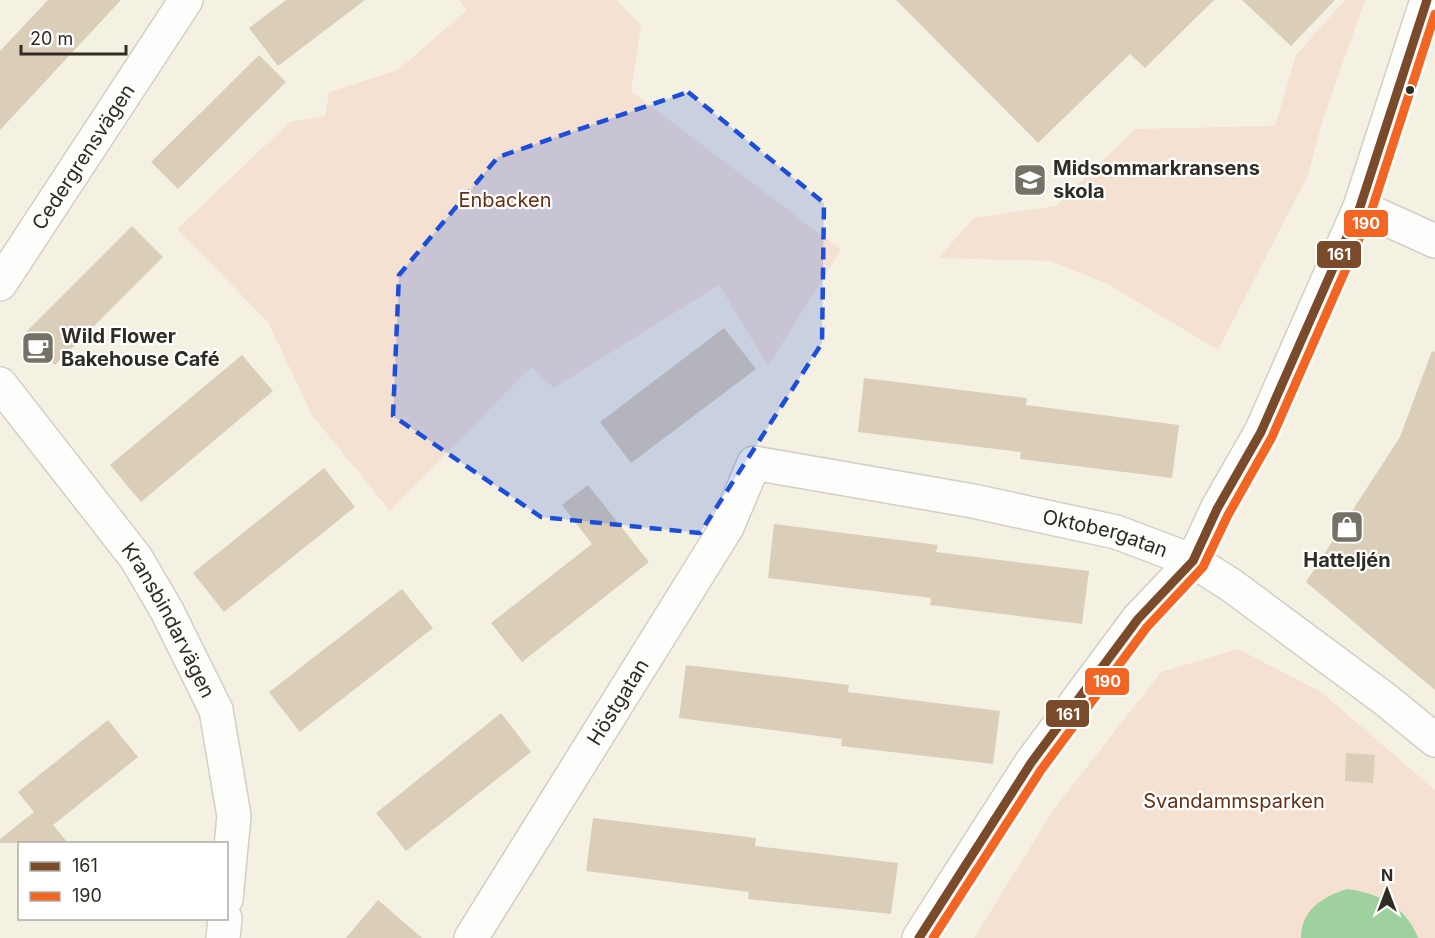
<svg xmlns="http://www.w3.org/2000/svg" width="1435" height="938" font-family="Inter,sans-serif">
<rect width="100%" height="100%" fill="#f4f1e3"/>
<g fill="#f4e1d2">
<polygon points="459,0 617,0 641,26 631,91 841,250 768,366 719,285 554,388 531,367 390,511 312,415 268,322 177,229 290,122 325,116 329,92 398,70 467,10"/>
<polygon points="1345,0 1365,0 1324,116 1308,175 1218,350 1104,282 1050,261 938,258 974,218 1056,206 1135,129 1275,126 1296,55"/>
<polygon points="1238,649 1321,692 1435,790 1435,938 974,938 1054,809 1161,672"/>
</g>
<path fill="#9fd0a0" d="M1347,889C1378,893 1406,906 1418,938H1301C1301,910 1322,897 1347,889Z"/>
<g fill="#daceb9">
<polygon points="48,0 121,0 0,130 0,51"/>
<polygon points="286,0 365,0 278,66 249,28"/>
<polygon points="896,0 1214,0 1145,68 1130,54 1038,143"/>
<polygon points="1242,0 1335,0 1291,46"/>
<polygon points="259,55 286,82 178,189 151,162"/>
<polygon points="132,226 163,257 55,365 24,334"/>
<polygon points="724,328 756,369 631,463 600,422"/>
<polygon points="1432,351 1435,352 1435,690 1306,582 1400,437"/>
<polygon points="242,355 273,391 141,502 110,465"/>
<polygon points="864,378 1027,398 1026,405 1179,425 1172,478 1020,459 1021,452 858,432"/>
<polygon points="324,468 355,507 224,612 193,573"/>
<polygon points="588,485 649,562 522,662 491,623 592,544 562,505"/>
<polygon points="774,524 938,545 936,552 1089,571 1082,624 930,605 931,598 768,578"/>
<polygon points="402,589 433,628 300,732 269,692"/>
<polygon points="686,665 849,685 848,692 1000,711 993,764 841,746 842,739 679,718"/>
<polygon points="501,713 531,752 406,851 376,813"/>
<polygon points="108,720 138,757 53,825 68,843 0,843 0,839 34,812 18,792"/>
<polygon points="1346,753 1375,755 1373,783 1345,781"/>
<polygon points="593,818 756,838 755,846 898,863 891,914 748,899 749,892 586,871"/>
<polygon points="378,900 422,938 346,938"/>
</g>
<g fill="none" stroke-linecap="round" stroke-linejoin="round">
<defs>
<g id="minor">
<polyline points="1360,207 1435,241"/>
<path id="s1" d="M0,284L186,0"/>
<path id="s2" d="M0,384L136,558L167,611L216,710L234,816L226,899"/>
<polyline points="223,938 225,918"/>
<path id="s3" d="M471,938L727,527L754,463L973,501L1116,532L1193,561L1231,585L1386,700L1435,740"/>
</g>
<polyline id="tertiary" points="919,938 1031,763 1138,619 1193,561 1217,509 1261,432 1360,207 1427,0"/>
</defs>
<use href="#minor" stroke="#d2cfc4" stroke-width="36"/>
<use href="#tertiary" stroke="#d2cfc4" stroke-width="36"/>
<use href="#minor" stroke="#fdfdfb" stroke-width="33"/>
<use href="#tertiary" stroke="#fdfdfb" stroke-width="33"/>
<defs>
<polyline id="bus-1" points="919,938 1031,763 1138,619 1193,561 1217,509 1261,432 1360,207 1427,0"/>
<polyline id="bus-2" points="933,938 1041,770 1147,627 1203,567 1228,515 1272,437 1371,212 1435,14"/>
</defs>
<use href="#bus-1" stroke="#fff" stroke-width="14"/>
<use href="#bus-2" stroke="#fff" stroke-width="14"/>
<use href="#bus-1" stroke="#7a4b2a" stroke-width="9"/>
<use href="#bus-2" stroke="#f26522" stroke-width="9"/>
</g>
<path fill="#1d4ed8" fill-opacity="0.2" stroke="#1d4ed8" stroke-width="4.5" stroke-dasharray="12 8" stroke-linejoin="round" d="M688,92L824,203L822,343L700,533L541,517L393,416L399,275L498,157Z"/>
<defs>
<symbol id="school-square" viewBox="-11 -11 22 22"><rect x="-9" y="-9" width="18" height="18" rx="4" fill="#747266" stroke="#fff"/><path d="M0-5L7-2L0 1L-7-2ZM-4 1L0 2.5L4 1V4Q0 6-4 4Z" fill="#fff"/></symbol>
<symbol id="cafe-square" viewBox="-11 -11 22 22"><rect x="-9" y="-9" width="18" height="18" rx="4" fill="#747266" stroke="#fff"/><path d="M-5.5-4.5H6V0H3Q3 3.5 0 3.5H-2.5Q-5.5 3.5-5.5 0ZM3-3.2v2h1.7v-2ZM-6 4.5H4V6H-6Z" fill="#fff"/></symbol>
<symbol id="shop-square" viewBox="-11 -11 22 22"><rect x="-9" y="-9" width="18" height="18" rx="4" fill="#747266" stroke="#fff"/><path d="M-5-2.5h2.3a2.7 3.5 0 0 1 5.4 0H5L5.5 6h-11ZM-1.5-2.5h3a1.5 2.3 0 0 0-3 0Z" fill="#fff"/></symbol>
</defs>
<g fill-rule="evenodd">
<use href="#school-square" x="1011" y="161" width="38" height="38"/>
<use href="#cafe-square" x="19" y="329" width="38" height="38"/>
<use href="#shop-square" x="1328" y="508" width="38" height="38"/>
</g>
<circle fill="#2f2d23" stroke="#fff" stroke-width="2" cx="1410" cy="90" r="5"/>
<g text-anchor="middle" dominant-baseline="central" stroke-width="4.5" stroke-linejoin="round" paint-order="stroke">
<g font-size="20" fill="#2f2d23" stroke="#fff">
<text stroke="none"><textPath href="#s1" startOffset="152">Cedergrensvägen</textPath></text>
<text stroke="none"><textPath href="#s3" startOffset="912">Oktobergatan</textPath></text>
<text stroke="none"><textPath href="#s2" startOffset="291">Kransbindarvägen</textPath></text>
<text stroke="none"><textPath href="#s3" startOffset="278">Höstgatan</textPath></text>
</g>
<g font-size="20" font-weight="bold" fill="#2f2d23" stroke="#fff" text-anchor="start">
<text x="1053" y="168">Midsommarkransens<tspan x="1053" dy="23">skola</tspan></text>
<text x="61" y="336">Wild Flower<tspan x="61" dy="23">Bakehouse Café</tspan></text>
<text x="1347" y="560" text-anchor="middle">Hatteljén</text>
</g>
<g font-size="20" fill="#652f12" stroke="#fff">
<text x="505" y="200">Enbacken</text>
<text x="1234" y="801">Svandammsparken</text>
</g>
</g>
<g stroke="#fff" stroke-width="2">
<rect x="1343" y="209" width="46" height="29" rx="6" fill="#f26522"/>
<rect x="1316" y="240" width="46" height="29" rx="6" fill="#7a4b2a"/>
<rect x="1084" y="667" width="46" height="29" rx="6" fill="#f26522"/>
<rect x="1045" y="699" width="45" height="29" rx="6" fill="#7a4b2a"/>
</g>
<g font-size="16" text-anchor="middle" font-weight="bold" fill="#fff">
<text x="1366" y="229">190</text>
<text x="1339" y="260">161</text>
<text x="1107" y="687">190</text>
<text x="1068" y="720">161</text>
</g>
<rect x="18" y="842" width="210" height="78" fill="#ffffff" stroke="#acaba7" stroke-width="1.5"/>
<rect x="30" y="862" width="30" height="9" fill="#7a4b2a" stroke="#acaba7" stroke-width="1.5"/>
<text x="72" y="872" font-size="18" fill="#2f2d23">161</text>
<rect x="30" y="892" width="30" height="9" fill="#f26522" stroke="#acaba7" stroke-width="1.5"/>
<text x="72" y="902" font-size="18" fill="#2f2d23">190</text>
<g transform="translate(1387 890)" stroke="#ffffff" stroke-width="4.5" paint-order="stroke">
<path d="M0-4.5L10 22L0 15L-10 22Z" fill="#2f2d23"/>
<text y="-9" font-size="16" font-weight="bold" text-anchor="middle" fill="#2f2d23">N</text>
</g>
<path d="M21 45v9h105v-9" fill="none" stroke="#2f2d23" stroke-width="3"/>
<text x="30" y="45" font-size="18" fill="#2f2d23" stroke="#ffffff" stroke-width="4.5" paint-order="stroke">20 m</text>
</svg>
